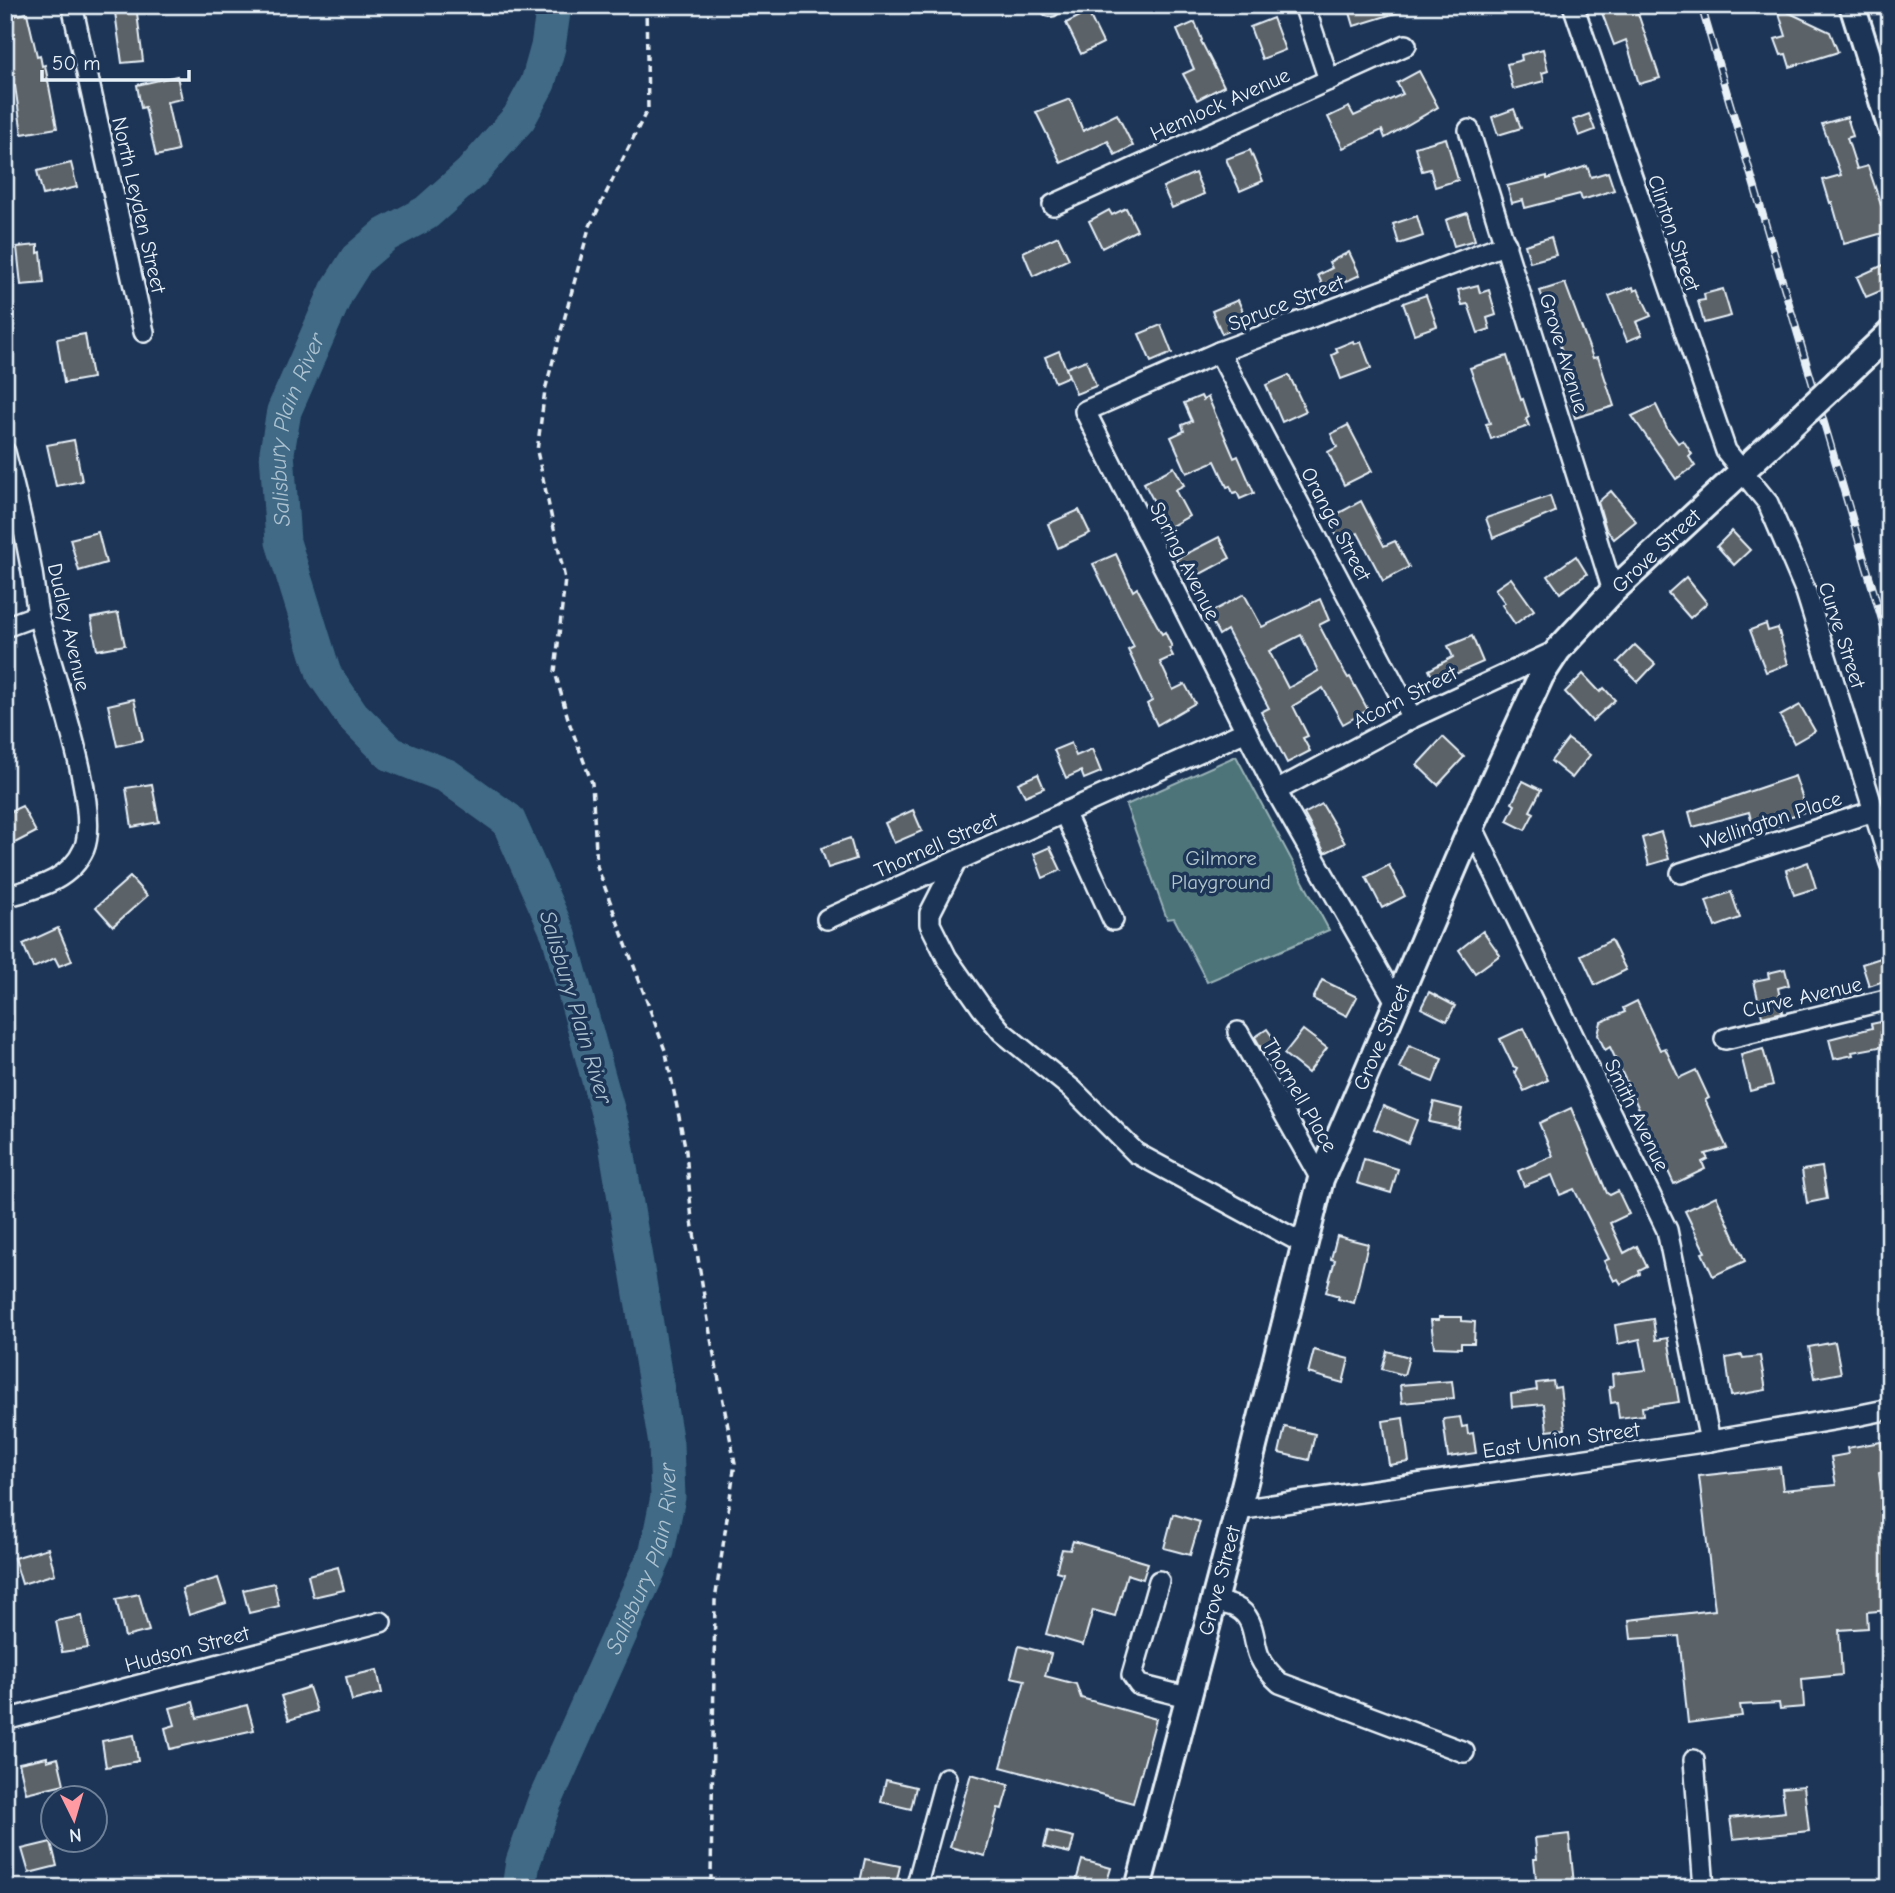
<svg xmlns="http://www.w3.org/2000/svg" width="1895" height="1893" font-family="'Comic Neue',sans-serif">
<rect width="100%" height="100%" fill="#1d3557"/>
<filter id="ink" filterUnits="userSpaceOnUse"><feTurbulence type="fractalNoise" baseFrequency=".0143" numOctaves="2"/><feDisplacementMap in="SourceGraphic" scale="14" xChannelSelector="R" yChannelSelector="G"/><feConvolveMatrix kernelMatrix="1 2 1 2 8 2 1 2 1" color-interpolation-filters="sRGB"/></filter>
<g filter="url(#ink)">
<polygon fill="#4d7579" stroke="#9ab3b8" stroke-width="2" points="1236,756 1329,930 1207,982 1174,918 1167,919 1126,805"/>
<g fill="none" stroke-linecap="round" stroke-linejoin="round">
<path stroke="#3f6a86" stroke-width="35" id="s1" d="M519,1888L523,1862L544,1803L657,1551L668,1497L666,1444L615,1138L559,935L508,820L447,776L391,754L352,715L324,674L283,542L277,452L284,411L337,291L357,259L385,235L426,213L471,173L519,118L538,83L548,47L554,5"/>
</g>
<g fill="#5c6368" stroke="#e8f1f8" stroke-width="2" fill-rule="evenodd">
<polygon points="114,5 136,5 143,61 122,63"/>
<polygon points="1353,5 1409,5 1409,9 1354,26 1349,9 1354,8"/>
<polygon points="1599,5 1635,5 1660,78 1639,84 1626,40 1614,45"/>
<polygon points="1777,7 1830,32 1838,52 1790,67 1786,54 1781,55 1775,39 1786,36"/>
<polygon points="1088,12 1103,43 1081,54 1066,23"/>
<polygon points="27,13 37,56 40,55 42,66 45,65 57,128 22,134 15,86 13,86 8,62 12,61 5,37 5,18"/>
<polygon points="1273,18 1285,50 1262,59 1250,27"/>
<polygon points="1195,22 1202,40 1201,41 1224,86 1197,100 1183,74 1194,69 1177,30"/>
<polygon points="1543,49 1548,71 1542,73 1544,81 1513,89 1507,64 1522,60 1521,55"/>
<polygon points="1419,71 1438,107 1385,138 1382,130 1343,148 1328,117 1349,107 1354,116 1403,94 1397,83"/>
<polygon points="177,76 182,99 167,102 178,151 156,156 145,107 141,108 137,85"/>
<polygon points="1070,99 1083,131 1117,114 1133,146 1115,155 1108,141 1061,163 1036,112"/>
<polygon points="1514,109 1521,128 1498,135 1492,117"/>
<polygon points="1589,114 1595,130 1579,136 1573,120"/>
<polygon points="1847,117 1853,136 1847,138 1857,169 1868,166 1881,205 1884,204 1890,231 1844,244 1832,202 1830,203 1823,180 1841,175 1822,124"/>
<polygon points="1446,138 1458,180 1435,187 1430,169 1422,171 1415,147"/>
<polygon points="1250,150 1263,181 1240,191 1226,159"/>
<polygon points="71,163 77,187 43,195 37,171"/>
<polygon points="1587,166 1591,177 1608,172 1614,190 1582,200 1580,194 1525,208 1523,200 1512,203 1507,186 1547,176 1547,179"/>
<polygon points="1195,173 1204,194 1172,208 1163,187"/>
<polygon points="1126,208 1137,230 1102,248 1089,221 1109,210 1112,215"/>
<polygon points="1467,213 1475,240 1454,246 1446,220"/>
<polygon points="1417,216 1423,236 1399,244 1393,224"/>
<polygon points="1058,236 1069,259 1033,276 1023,252"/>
<polygon points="1551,237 1556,255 1530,262 1525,245"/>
<polygon points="38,245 38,253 41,252 44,283 21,285 17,247"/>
<polygon points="1349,252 1360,275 1325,291 1318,275 1332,268 1329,262"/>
<polygon points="1890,262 1890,287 1866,297 1857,277"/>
<polygon points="1565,283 1593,358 1598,357 1614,406 1575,418 1568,395 1577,392 1540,291"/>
<polygon points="1478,285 1480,293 1489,290 1496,315 1487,318 1490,329 1478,333 1468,304 1462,305 1458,290"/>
<polygon points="1633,287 1634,291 1638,289 1651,316 1636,322 1642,335 1627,341 1609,296"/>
<polygon points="1723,289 1731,316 1704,323 1698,301 1705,300 1704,294"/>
<polygon points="1426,295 1437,326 1414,334 1403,303"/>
<polygon points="1238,300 1248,323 1222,334 1212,311"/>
<polygon points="1161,325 1172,353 1151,362 1139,334"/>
<polygon points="85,334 92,378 64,383 57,339"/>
<polygon points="1353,341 1354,344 1361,342 1371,368 1341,379 1332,355 1338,352 1336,348"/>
<polygon points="1059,351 1069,376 1055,382 1045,357"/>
<polygon points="1507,356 1521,400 1523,399 1529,417 1526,419 1529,426 1491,439 1486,424 1490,423 1470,368"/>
<polygon points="1086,360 1096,386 1076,394 1066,368"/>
<polygon points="1289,375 1306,411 1282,422 1266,385"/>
<polygon points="1201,396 1203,400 1208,397 1234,458 1238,456 1254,493 1240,499 1237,492 1233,493 1230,486 1227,487 1215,461 1187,473 1171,437 1184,431 1182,425 1192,421 1184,403"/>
<polygon points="1656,405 1667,428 1678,443 1683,440 1692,454 1689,457 1695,466 1676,479 1632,416"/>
<polygon points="1348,425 1372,471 1344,485 1328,452 1337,447 1331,434"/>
<polygon points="74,440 82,481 56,486 47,445"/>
<polygon points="1174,467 1184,485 1175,490 1189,516 1166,529 1157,512 1159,511 1144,483"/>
<polygon points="1611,491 1636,521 1614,539 1606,529 1598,502"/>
<polygon points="1550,496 1555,512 1493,538 1486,518"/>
<polygon points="1361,501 1384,546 1395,541 1409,567 1383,581 1358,533 1340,542 1328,519"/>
<polygon points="1079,510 1090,533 1058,548 1048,524"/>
<polygon points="1732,531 1750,550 1734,565 1717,546"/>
<polygon points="98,532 106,563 79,571 70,539"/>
<polygon points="1219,537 1230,558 1193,578 1187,576 1176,559"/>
<polygon points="1116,554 1133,591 1137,588 1162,634 1165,632 1172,647 1169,648 1173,656 1160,662 1173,690 1185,684 1195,703 1157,725 1147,704 1152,701 1128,650 1134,647 1093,564"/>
<polygon points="1576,556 1587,574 1560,593 1548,576"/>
<polygon points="1686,577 1707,603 1690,618 1668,593"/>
<polygon points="1511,578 1534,610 1515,624 1502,605 1505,603 1495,589"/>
<path d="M1244,594L1262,627L1320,599L1329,620L1319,625L1339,663L1348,678L1350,677L1368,710L1343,724L1323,688L1293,706L1308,736L1303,738L1310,751L1287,763L1261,712L1269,708L1227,630L1219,635L1208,614ZM1301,635L1318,671L1288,688L1269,651Z"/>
<polygon points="118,613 125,645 97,650 91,618"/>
<polygon points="1766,624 1768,631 1778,628 1788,664 1766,672 1750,630"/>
<polygon points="1472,636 1483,662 1435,683 1429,670 1453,657 1448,646"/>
<polygon points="1635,645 1655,664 1638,682 1618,662"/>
<polygon points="1583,674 1600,692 1604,688 1615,700 1592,721 1565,692"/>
<polygon points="134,699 143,740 117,746 108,705"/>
<polygon points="1800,705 1815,731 1794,743 1780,716"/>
<polygon points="1443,737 1464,757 1438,785 1417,765"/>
<polygon points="1568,739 1590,755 1572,778 1551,761"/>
<polygon points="1071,743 1076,756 1092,749 1101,772 1084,779 1081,771 1066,778 1054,750"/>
<polygon points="1038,774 1044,788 1025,796 1018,783"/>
<polygon points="1795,776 1807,811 1779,820 1780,825 1754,832 1749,812 1693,827 1689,812"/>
<polygon points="1523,781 1541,790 1530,811 1534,813 1525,830 1507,821 1515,805 1512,803"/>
<polygon points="152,784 159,822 132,827 126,788"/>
<polygon points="1322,804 1345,843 1325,853 1304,814"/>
<polygon points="22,806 36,832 5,848 5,814"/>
<polygon points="913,810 922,831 894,843 885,823"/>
<polygon points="1661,832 1669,859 1649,865 1642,838"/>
<polygon points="850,838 856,859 828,868 821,848"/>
<polygon points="1050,847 1061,870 1043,878 1034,854"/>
<polygon points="1808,862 1816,888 1794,895 1786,870"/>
<polygon points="1389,865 1405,896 1382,908 1366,877"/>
<polygon points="130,877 147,896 113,926 96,907"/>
<polygon points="1731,892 1740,918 1715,927 1706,901"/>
<polygon points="58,928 72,961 59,966 55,958 33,968 23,944"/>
<polygon points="1483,931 1500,955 1475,973 1459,950"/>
<polygon points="1611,940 1626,970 1595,985 1581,955"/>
<polygon points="1890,955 1890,979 1869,986 1862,964"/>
<polygon points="1785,969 1789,985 1778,988 1783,1012 1762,1017 1754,981 1769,978 1768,973"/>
<polygon points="1322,980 1357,997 1347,1016 1313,999"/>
<polygon points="1429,992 1455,1006 1447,1021 1421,1008"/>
<polygon points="1637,1001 1660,1050 1665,1048 1679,1078 1696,1070 1709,1098 1705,1100 1727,1148 1705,1154 1708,1159 1702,1162 1705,1169 1674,1184 1610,1047 1605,1050 1598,1035 1601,1022 1625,1012 1623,1008"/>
<polygon points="1890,1020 1890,1045 1852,1052 1853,1055 1834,1059 1829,1039 1872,1028 1871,1024"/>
<polygon points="1524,1028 1548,1080 1524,1091 1515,1072 1517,1068 1513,1066 1500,1039"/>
<polygon points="1267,1029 1279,1046 1265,1055 1255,1037"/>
<polygon points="1303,1030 1327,1048 1308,1073 1284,1054"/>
<polygon points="1409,1045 1442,1059 1433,1082 1399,1068"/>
<polygon points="1763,1049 1773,1085 1750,1091 1741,1055"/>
<polygon points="1434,1102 1462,1109 1458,1128 1429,1122"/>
<polygon points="1383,1106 1417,1120 1408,1143 1374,1129"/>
<polygon points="1571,1108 1607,1193 1610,1195 1618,1191 1629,1214 1610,1223 1624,1253 1637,1246 1647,1267 1639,1271 1640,1274 1621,1284 1618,1279 1614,1281 1604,1261 1609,1259 1574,1189 1560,1195 1552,1175 1524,1186 1518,1171 1553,1156 1539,1123"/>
<polygon points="1364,1159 1398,1169 1391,1193 1357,1183"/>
<polygon points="1822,1167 1827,1199 1807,1203 1802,1170"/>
<polygon points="1716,1196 1745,1261 1713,1276 1702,1253 1705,1252 1685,1211"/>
<polygon points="1337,1236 1368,1244 1354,1303 1338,1299 1339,1296 1326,1292 1335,1260 1331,1259"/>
<polygon points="1439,1317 1462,1317 1462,1321 1475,1322 1474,1343 1461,1343 1461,1348 1434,1347 1431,1320 1439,1320"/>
<polygon points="1653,1319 1656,1340 1668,1338 1679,1402 1642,1407 1643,1415 1619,1418 1617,1402 1611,1403 1609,1387 1613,1386 1612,1374 1646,1370 1640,1339 1618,1344 1615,1325"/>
<polygon points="1835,1342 1841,1373 1815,1378 1809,1347"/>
<polygon points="1314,1350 1349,1359 1343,1383 1308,1373"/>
<polygon points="1387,1351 1409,1357 1404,1375 1382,1369"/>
<polygon points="1742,1355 1743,1358 1760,1356 1766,1390 1731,1396 1726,1358"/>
<polygon points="1452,1381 1454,1398 1402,1403 1400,1385"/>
<polygon points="1553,1381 1554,1388 1560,1387 1565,1429 1547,1431 1544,1404 1512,1407 1511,1394 1537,1390 1536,1383"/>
<polygon points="1460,1417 1462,1427 1467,1426 1468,1434 1473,1433 1476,1453 1448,1457 1443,1419"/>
<polygon points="1403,1418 1409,1462 1389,1465 1383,1421"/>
<polygon points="1285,1427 1315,1434 1309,1460 1279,1453"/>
<polygon points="1881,1442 1886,1472 1879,1473 1885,1515 1890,1515 1890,1610 1867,1612 1868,1628 1839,1630 1842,1675 1802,1679 1804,1707 1780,1709 1779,1703 1740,1705 1742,1716 1688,1723 1679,1636 1631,1639 1629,1620 1715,1610 1699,1476 1780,1467 1783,1490 1836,1485 1831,1457 1848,1454 1847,1448"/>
<polygon points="1173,1514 1200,1522 1190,1555 1164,1548"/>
<polygon points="1073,1541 1148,1563 1143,1579 1127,1574 1115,1616 1093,1610 1083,1645 1046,1634 1063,1573 1056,1571 1062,1549 1070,1550"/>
<polygon points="48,1548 55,1574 22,1584 14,1558"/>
<polygon points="338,1567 344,1590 313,1597 308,1575"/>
<polygon points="218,1578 226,1603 189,1615 182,1589"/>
<polygon points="274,1583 279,1606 249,1613 243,1590"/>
<polygon points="139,1594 149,1631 125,1637 116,1599"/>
<polygon points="82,1616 88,1648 62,1652 56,1621"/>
<polygon points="1019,1646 1051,1654 1045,1676 1076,1684 1081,1698 1156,1719 1133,1803 1001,1767 1025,1680 1011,1677"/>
<polygon points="377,1670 382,1693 352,1701 346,1677"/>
<polygon points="309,1687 317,1711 289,1720 281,1696"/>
<polygon points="193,1702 197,1718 247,1705 254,1730 170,1749 165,1728 175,1725 170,1708"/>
<polygon points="134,1735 138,1761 106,1767 102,1741"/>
<polygon points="47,1757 47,1761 58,1758 64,1784 26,1793 19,1763"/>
<polygon points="971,1774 1009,1785 1002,1809 998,1808 985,1856 950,1847"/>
<polygon points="886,1780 916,1787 911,1809 881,1802"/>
<polygon points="1804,1786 1809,1831 1733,1839 1730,1818 1785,1812 1782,1788"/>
<polygon points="1048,1831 1074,1837 1070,1853 1044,1847"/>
<polygon points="1569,1834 1574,1884 1537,1888 1534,1859 1537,1859 1535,1838"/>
<polygon points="51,1842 57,1866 29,1873 22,1849"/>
<polygon points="865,1859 900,1866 895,1888 860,1882"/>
<polygon points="1082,1860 1111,1868 1105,1888 1087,1888 1075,1885"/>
</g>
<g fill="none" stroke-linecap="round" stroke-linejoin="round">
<defs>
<g id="minor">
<polyline points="72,5 144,332"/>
<polyline points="1304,5 1329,80"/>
<polyline points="1573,5 1726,451 1768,503 1806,592 1890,863"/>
<polyline points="1051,6 1052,5"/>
<polyline points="1469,130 1613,591"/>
<polyline points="1053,205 1406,45"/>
<polyline points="1219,352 1412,718"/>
<path d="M5,452C15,490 24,528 31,567C34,582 35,599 38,614C49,665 102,806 84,849C70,881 36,888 5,897"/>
<polyline points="5,627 38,615"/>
<polyline points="1246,731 1085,411 1219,352 1506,244"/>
<polyline points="1276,791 1412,718 1558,650"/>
<polyline points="1064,812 1113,920"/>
<polyline points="1472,826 1667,1230 1710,1441"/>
<polyline points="956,862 930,913 930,924 947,958 982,1008 1002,1032 1072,1089 1136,1153 1304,1244"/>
<polyline points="1681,873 1874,811"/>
<polyline points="827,919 1246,731 1276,791 1396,1002"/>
<polyline points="1238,1032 1321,1179"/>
<polyline points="1725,1039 1890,999"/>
<polyline points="1238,1510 1710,1441 1856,1416 1890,1409"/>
<polyline points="1159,1581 1132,1675 1139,1685 1187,1697"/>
<path d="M1213,1601C1220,1603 1229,1604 1235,1607C1256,1617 1252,1639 1259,1656C1264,1667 1271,1675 1280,1683L1464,1752"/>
<polyline points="5,1720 381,1622"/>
<polyline points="1694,1760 1704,1888"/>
<polyline points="916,1888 946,1778"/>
</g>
<g id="major">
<polyline points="1852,5 1890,126"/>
<polyline points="1838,382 1890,333"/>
<path id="s2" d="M1138,1888L1238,1510L1321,1179L1472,826L1541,676L1558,650L1613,591L1807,411"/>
</g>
</defs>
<use href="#minor" stroke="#e8f1f8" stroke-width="24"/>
<use href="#major" stroke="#e8f1f8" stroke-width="30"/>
<polyline stroke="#e8f1f8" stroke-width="3.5" stroke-dasharray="7 5" stroke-linecap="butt" points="646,5 648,108 589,228 545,390 537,451 565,579 555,672 569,722 592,783 597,866 666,1053 686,1151 692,1221 711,1339 735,1463 715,1601 711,1878 707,1888"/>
<use href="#minor" stroke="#1d3557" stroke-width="19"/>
<use href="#major" stroke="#1d3557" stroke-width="24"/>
<defs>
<polyline id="rail" points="1701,5 1890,647"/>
</defs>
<use href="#rail" stroke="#e8f1f8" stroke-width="8"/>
<use href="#rail" stroke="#1d3557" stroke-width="5" stroke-dasharray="16" stroke-linecap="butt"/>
<defs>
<polyline id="major-bridge" points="1807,411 1838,382"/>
</defs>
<use href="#major-bridge" stroke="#e8f1f8" stroke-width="30" stroke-linecap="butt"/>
<use href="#major-bridge" stroke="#1d3557" stroke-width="24"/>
</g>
</g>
<g text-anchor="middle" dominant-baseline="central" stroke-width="7" stroke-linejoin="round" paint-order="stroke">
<g font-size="21" fill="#e8f1f8" stroke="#1d3557">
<text transform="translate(1220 104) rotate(-24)">Hemlock Avenue</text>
<text transform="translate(139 205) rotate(77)">North Leyden Street</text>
<text transform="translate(1674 233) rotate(71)">Clinton Street</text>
<text transform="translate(1286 303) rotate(-21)">Spruce Street</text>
<text transform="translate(1564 353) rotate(73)">Grove Avenue</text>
<text transform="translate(1336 524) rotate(62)">Orange Street</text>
<text stroke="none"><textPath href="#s2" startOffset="1452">Grove Street</textPath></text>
<text transform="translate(1185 561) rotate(63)">Spring Avenue</text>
<text transform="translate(69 627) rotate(77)">Dudley Avenue</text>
<text transform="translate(1842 635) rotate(72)">Curve Street</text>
<text transform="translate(1405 697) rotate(-27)">Acorn Street</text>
<text transform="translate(1771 820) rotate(-18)">Wellington Place</text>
<text transform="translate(936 845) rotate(-24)">Thornell Street</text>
<text transform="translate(1802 997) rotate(-13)">Curve Avenue</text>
<text stroke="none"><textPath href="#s2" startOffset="886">Grove Street</textPath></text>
<text transform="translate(1300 1095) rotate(60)">Thornell Place</text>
<text transform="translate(1637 1115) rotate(64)">Smith Avenue</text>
<text transform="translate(1561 1440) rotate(-8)">East Union Street</text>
<text stroke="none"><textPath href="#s2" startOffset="318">Grove Street</textPath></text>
<text transform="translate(187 1649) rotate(-15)">Hudson Street</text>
</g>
<g font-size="21" fill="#b2c6cc" stroke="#1d3557">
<text x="1221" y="858">Gilmore<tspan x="1221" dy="24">Playground</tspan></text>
</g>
<g font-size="23" font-style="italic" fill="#adc2d0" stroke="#1d3557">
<text stroke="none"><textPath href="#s1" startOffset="1614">Salisbury Plain River</textPath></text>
<text transform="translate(576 1007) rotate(73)">Salisbury Plain River</text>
<text stroke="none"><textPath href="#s1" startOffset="354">Salisbury Plain River</textPath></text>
</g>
</g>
<rect width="1895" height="1893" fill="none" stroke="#1d3557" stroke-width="28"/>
<rect x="14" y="14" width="1867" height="1865" fill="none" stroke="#e8f1f8" stroke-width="2.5" filter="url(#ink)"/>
<g transform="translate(74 1819) rotate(175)"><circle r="33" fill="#1d3557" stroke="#6e8097" stroke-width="2"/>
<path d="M0-5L12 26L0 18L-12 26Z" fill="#ff9aa2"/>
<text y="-10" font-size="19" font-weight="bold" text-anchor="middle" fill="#e8f1f8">N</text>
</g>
<path d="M42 70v10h147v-10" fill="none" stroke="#e8f1f8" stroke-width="3.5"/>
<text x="52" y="70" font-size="21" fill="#e8f1f8" stroke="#1d3557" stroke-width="5" paint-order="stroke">50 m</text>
</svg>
